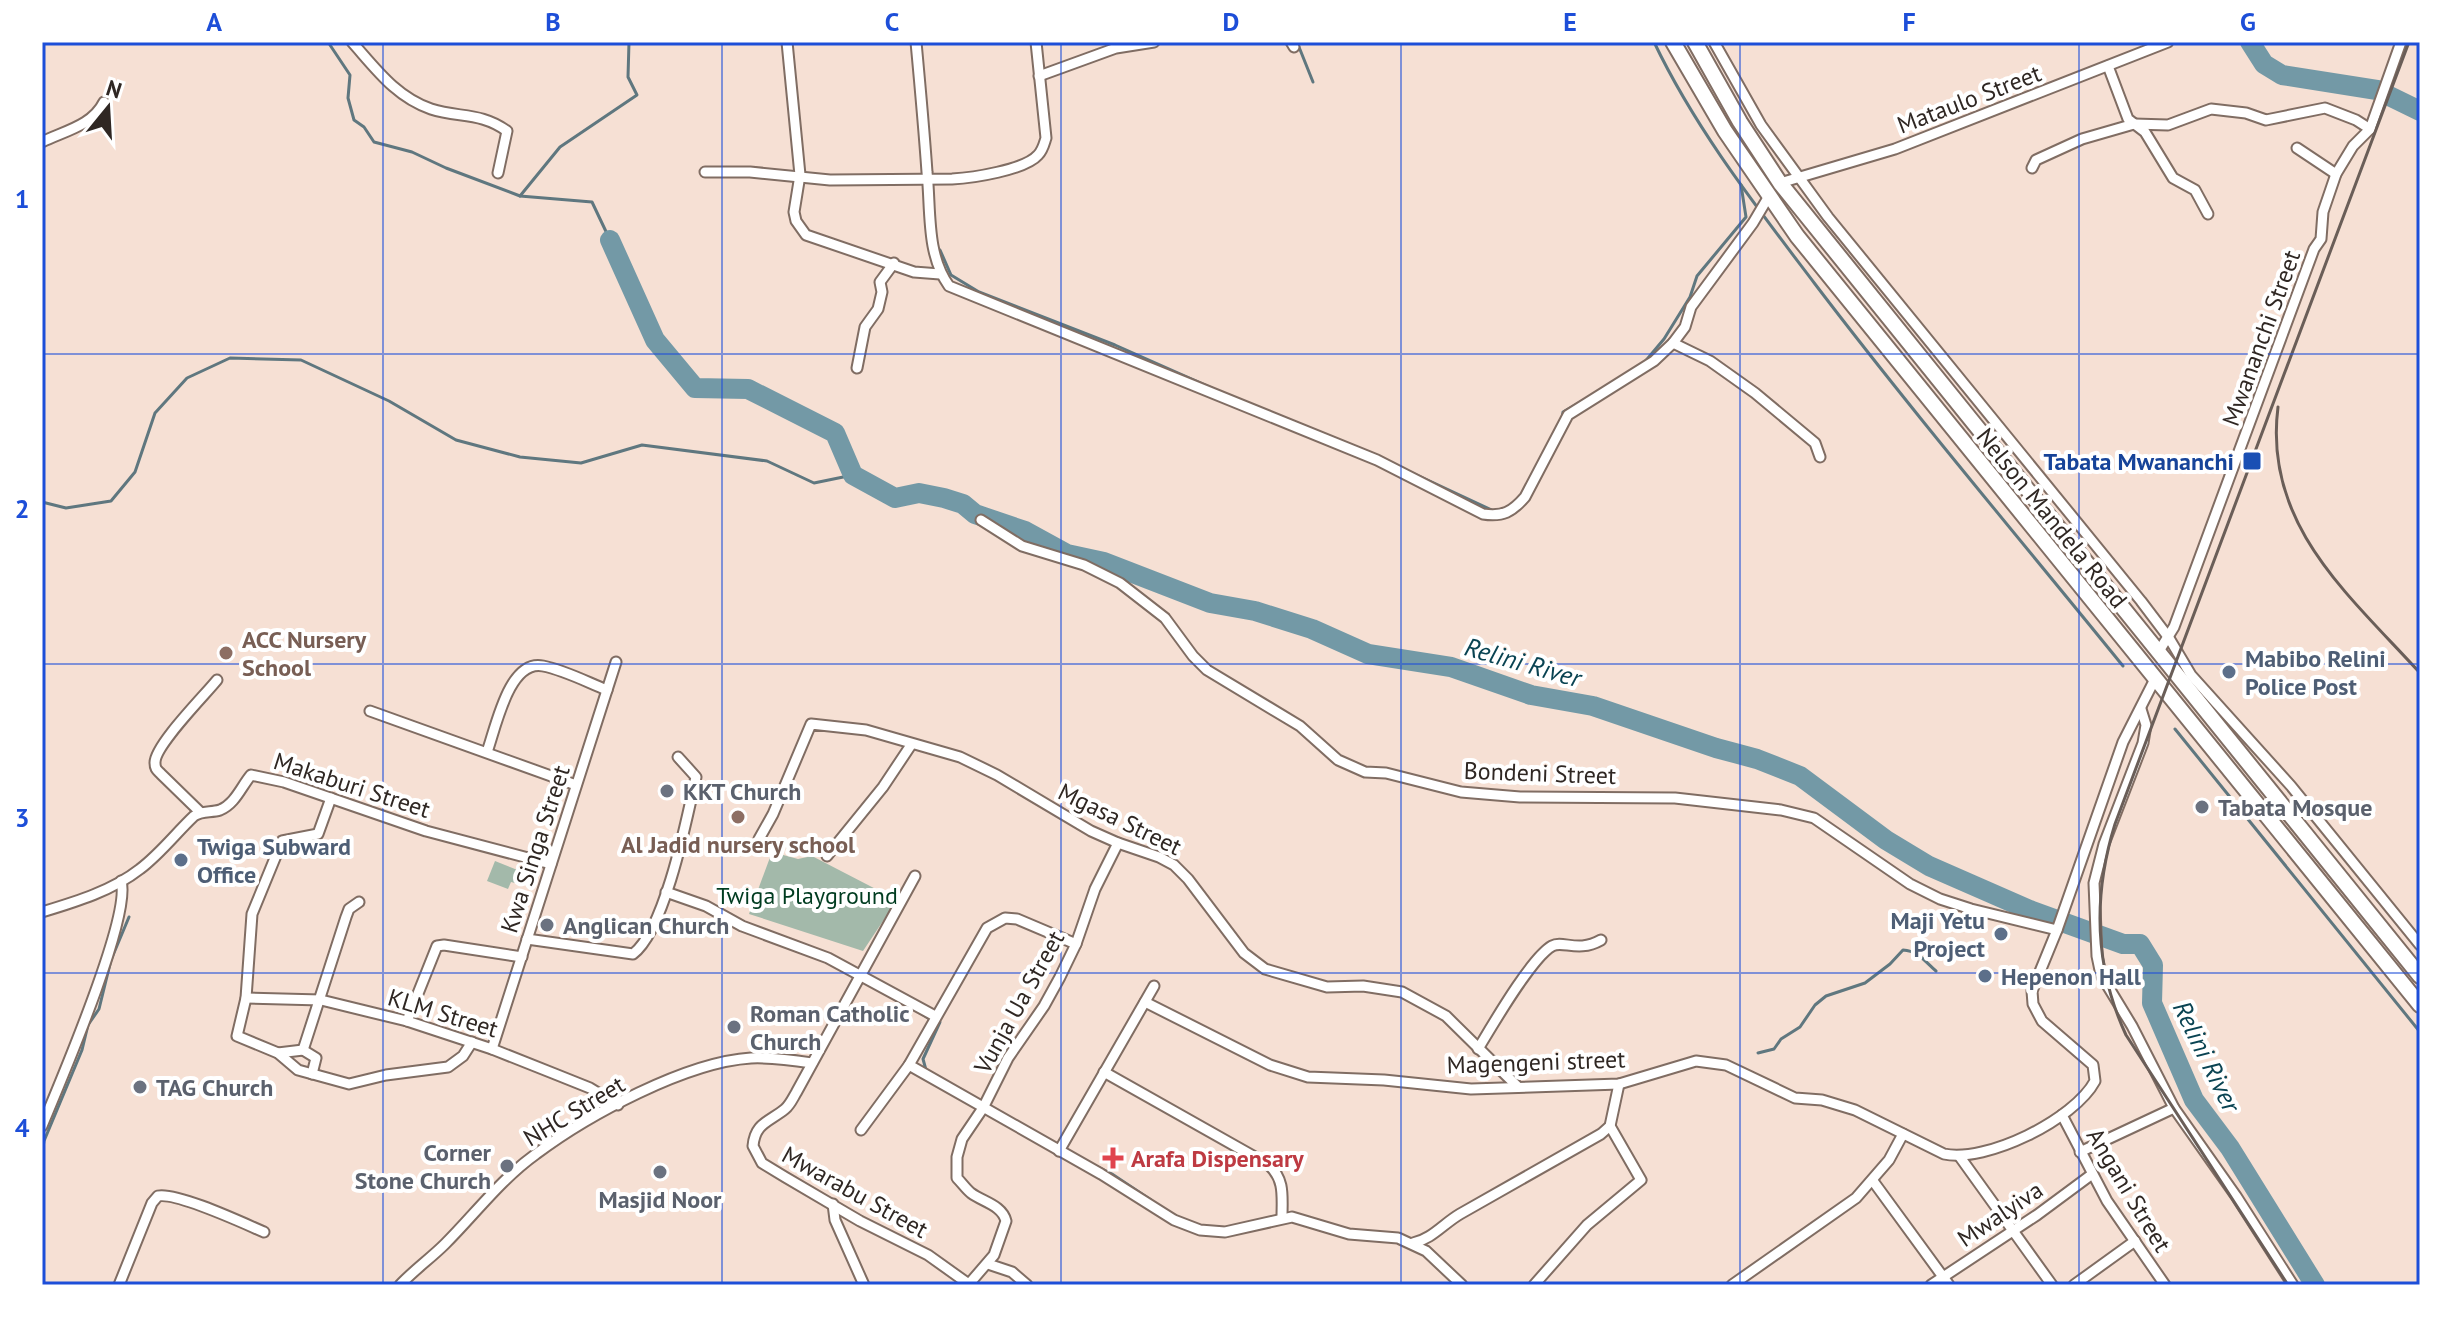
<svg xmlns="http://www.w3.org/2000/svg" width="2462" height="1327" font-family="'PT Sans',sans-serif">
<rect width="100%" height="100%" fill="#f6e0d4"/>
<g fill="#a3b9aa">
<polygon points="772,852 798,859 812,856 897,900 863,951 749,914"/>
<polygon points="495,861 520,871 515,883 511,882 508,889 487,881"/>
</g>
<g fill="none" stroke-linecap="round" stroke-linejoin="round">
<g stroke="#5f777f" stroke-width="3">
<polyline points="328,42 350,75 348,98 354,120 364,127 374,142 412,152 446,168 520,196 592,202 610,240"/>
<polyline points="1297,42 1313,82"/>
<path d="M1654,42C1696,130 1756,206 1815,284C1914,414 2020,539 2123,666"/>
<polyline points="520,196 560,147 637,95 628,77 629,42"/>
<polyline points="940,250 951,275 979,292 1115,345 1212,388"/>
<polyline points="1643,364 1664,339 1690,297 1697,276 1746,217 1741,185"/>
<polyline points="1562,419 1563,412 1589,397"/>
<polyline points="1326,435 1378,456"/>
<polyline points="1406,470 1494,511"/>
<polyline points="42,502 66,508 111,501 135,472 155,413 187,378 230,358 301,360 389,401 456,440 520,457 581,463 642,445 767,461 814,483 853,475"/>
<polyline points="2175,729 2420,1032"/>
<polyline points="916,1010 928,1018"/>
<path d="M1758,1053L1774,1049L1781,1039L1800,1027L1815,1005L1826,996L1865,983L1890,964L1903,950C1919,951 1924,961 1936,971"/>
<polyline points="926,1070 923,1059 940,1022"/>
<polyline points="42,1153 44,1141 82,1050 88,1025 99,1009 111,960 129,917"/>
<polyline points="1096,1166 1112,1174 1151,1200"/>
</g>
<g stroke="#7399a6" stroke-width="20">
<polyline points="2250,42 2264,64 2282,75 2377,90 2420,111"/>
<polyline points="610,240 655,340 695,388 748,389 835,433 853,475 895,498 919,493 944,498 963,504 975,514 1025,531 1067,554 1104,562 1210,603 1255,611 1312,629 1368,654 1451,667 1531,695 1593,706 1716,748 1757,759 1800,776 1886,840 1929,866 2032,911 2123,944 2140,944 2153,965 2152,1003 2194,1100 2230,1148 2315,1285"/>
</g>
<defs>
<g id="minor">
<path d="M352,42C376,69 396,97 431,109C459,118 481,112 507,131L498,173"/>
<polyline points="787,42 800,175 794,212 796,221 806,235 914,272 940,274"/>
<path d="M916,42C920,85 924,129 927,172C931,210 926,254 949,286L1377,460L1483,514C1503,517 1512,512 1525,497L1568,415L1654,361L1673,343L1685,327L1691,307L1753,223L1769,196"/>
<polyline points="1291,42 1294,47"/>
<polyline points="1714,42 1761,125 1828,217 2141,601 2169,638 2191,675 2291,786 2420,945"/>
<polyline points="2108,66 2128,119 2145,132 2173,178 2195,190 2208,214"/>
<polyline points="1039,76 1116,48 1154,42"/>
<path d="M42,142C64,131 92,126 104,102"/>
<polyline points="2297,148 2336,174"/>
<polyline points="2032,168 2036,160 2082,139 2134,124 2168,125 2211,109 2246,113 2266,120 2325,108 2356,120 2370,129"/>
<path d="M705,172H750L830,180L952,179C972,178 1025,170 1038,155C1043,150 1044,144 1046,138L1036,42"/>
<polyline points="1780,183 1895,149 2168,42"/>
<polyline points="1673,343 1710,361 1755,393 1815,443 1820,457"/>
<polyline points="857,368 865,327 878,309 882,292 880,282 894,263"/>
<polyline points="981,520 1022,546 1084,565 1120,583 1165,618 1193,656 1207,670 1300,726 1338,760 1365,772 1386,773 1461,792 1520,797 1675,798 1781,810 1814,818 1910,884 1940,899 1971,909 2057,930"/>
<polyline points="2159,651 2174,627 2314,249 2321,239 2323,212 2336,174 2353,146 2370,129 2401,42"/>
<polyline points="2141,709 2146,725 2143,743 2104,844 2094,883 2097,956 2101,975 2132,1026 2174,1108 2236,1196 2293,1285"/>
<polyline points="370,711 576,785"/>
<path d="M487,752C496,727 509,659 543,666C564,670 587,682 607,690"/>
<polyline points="331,798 318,834 282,841 252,914 246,998 237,1036 278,1053 298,1070 349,1084 386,1075 448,1067 463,1056 472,1042"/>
<path d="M200,812L161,774C157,770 155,769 155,763C154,746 205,695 217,680"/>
<polyline points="759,839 773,814 811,724 866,730 960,757 997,775 1091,831 1118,843 1159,857 1174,865 1188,879 1244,953 1265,969 1327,987 1363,986 1402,992 1446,1016 1518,1087"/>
<polyline points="827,856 883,787 911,745"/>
<path d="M915,876L796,1093C793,1098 790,1105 785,1109C769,1122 755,1123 753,1146L762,1163L785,1177L860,1221L928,1255L970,1285"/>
<polyline points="666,892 706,906 742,926 828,958 935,1016"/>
<path d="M42,912C75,902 112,891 140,869C160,854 176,833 194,816C202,810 211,813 220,810C235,804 241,787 251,775L284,782L426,831L551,864"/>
<path d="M527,939L633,954C665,930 687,818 696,777L678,757"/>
<polyline points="246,998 321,1000 407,1021 492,1049 555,1074 590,1088 618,1105"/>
<path d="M1145,1002L1270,1065L1308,1077L1384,1080L1471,1089L1619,1084L1696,1061L1726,1065L1795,1098L1822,1100L1855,1110L1944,1154C1986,1163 2074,1120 2095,1081L2093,1065L2042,1021L2033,1004L2032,991L2057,930L2123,742L2155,679"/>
<polyline points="407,1021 437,946 444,945 522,957"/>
<polyline points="492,1049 616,662"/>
<path d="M1478,1049C1492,1026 1531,958 1552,946C1563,940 1578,953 1601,940"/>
<polyline points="278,1053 303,1050"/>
<polyline points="909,1065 1101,1174 1174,1220 1200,1230 1225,1232 1292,1217 1349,1234 1398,1238 1426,1251 1462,1285"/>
<path d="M1104,1072L1269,1165C1285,1180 1282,1196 1282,1217"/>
<polyline points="312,1074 316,1058 303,1050 304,1047 346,917 349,909 359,902"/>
<polyline points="2062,1115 2107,1201 2165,1285"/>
<path d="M42,1126C59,1085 132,916 121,881"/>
<polyline points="861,1130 909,1065 987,928 1005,918 1017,919 1076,944"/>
<polyline points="1059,1151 1154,986"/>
<polyline points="2080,1152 2174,1108"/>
<polyline points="1960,1157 2052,1285"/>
<polyline points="1873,1181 1949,1285"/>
<polyline points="833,1204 835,1220 864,1285"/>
<path d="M1413,1243C1432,1239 1443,1224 1460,1214L1601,1134L1610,1126L1619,1084"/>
<polyline points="988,1264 1012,1272 1027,1285"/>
<path d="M969,1284L994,1255L1006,1221C1002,1205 983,1202 971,1193C966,1189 962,1183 957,1178V1157L962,1139L983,1108L1008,1058L1044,1006L1060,977L1076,944L1095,889L1118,843"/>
<path d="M119,1285L152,1203L158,1196C177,1192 243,1223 264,1232"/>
<path d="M400,1285C414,1270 431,1258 445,1244C475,1214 501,1179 536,1154C588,1115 686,1062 751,1058C772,1057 792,1060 812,1063"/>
<polyline points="1534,1285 1587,1225 1641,1180 1610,1126"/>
<polyline points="1732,1285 1856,1198 1889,1160 1903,1134"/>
<polyline points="1931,1285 2037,1215 2091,1175"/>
<polyline points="2074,1285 2135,1241"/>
</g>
<g id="primary">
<polyline points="1673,42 1725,131 1797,236 2420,1005"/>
<polyline points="1695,42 1740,122 1780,183 2420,976"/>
</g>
</defs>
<use href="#minor" stroke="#806d63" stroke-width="13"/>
<use href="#primary" stroke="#806d63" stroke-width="18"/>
<use href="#minor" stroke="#fff" stroke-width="9"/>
<use href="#primary" stroke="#fff" stroke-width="14"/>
<g stroke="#6a5e58" stroke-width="3">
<path d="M2278,407C2263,524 2348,594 2420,673"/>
<path d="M2288,1285L2126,1035C2094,966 2093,895 2115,824L2409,42"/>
</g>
</g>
<path fill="none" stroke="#1d4ed8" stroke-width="2" stroke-opacity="0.55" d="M383,42V1285M722,42V1285M1061,42V1285M1401,42V1285M1740,42V1285M2079,42V1285M42,354H2420M42,664H2420M42,973H2420"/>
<rect fill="#1a4fb4" stroke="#fff" stroke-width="3" x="2242" y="451" width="20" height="20" rx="4"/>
<g fill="#8d6e63" stroke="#fff" stroke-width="3">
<circle cx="226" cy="653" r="8"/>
<circle cx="738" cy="817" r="8"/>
</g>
<g fill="#5c6f8a" stroke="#fff" stroke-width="3">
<circle cx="2229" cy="672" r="8"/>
<circle cx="181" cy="860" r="8"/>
<circle cx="2001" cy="934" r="8"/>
<circle cx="1985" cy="976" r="8"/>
</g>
<g fill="#6b7280" stroke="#fff" stroke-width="3">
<circle cx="667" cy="791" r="8"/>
<circle cx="2202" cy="807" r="8"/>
<circle cx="547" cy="925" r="8"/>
<circle cx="734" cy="1027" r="8"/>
<circle cx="140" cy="1087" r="8"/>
<circle cx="507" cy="1166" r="8"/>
<circle cx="660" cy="1172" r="8"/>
</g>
<path fill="#e0444e" stroke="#fff" stroke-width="3" d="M1109 1146h8v8h8v8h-8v8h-8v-8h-8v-8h8z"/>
<g text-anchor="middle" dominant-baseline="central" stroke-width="8" stroke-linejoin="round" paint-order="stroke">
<g font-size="24" fill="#2f2723" stroke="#fff">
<text transform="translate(1969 99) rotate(-21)">Mataulo Street</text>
<text transform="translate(2261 338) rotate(-70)">Mwananchi Street</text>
<text transform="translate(2052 518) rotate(51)">Nelson Mandela Road</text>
<text transform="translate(1540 773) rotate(2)">Bondeni Street</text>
<text transform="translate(352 785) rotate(18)">Makaburi Street</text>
<text transform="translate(1120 819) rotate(26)">Mgasa Street</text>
<text transform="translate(535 849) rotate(-72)">Kwa Singa Street</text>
<text transform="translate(1019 1002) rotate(-61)">Vunja Ua Street</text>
<text transform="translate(443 1013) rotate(17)">KLM Street</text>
<text transform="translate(1536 1062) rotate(-2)">Magengeni street</text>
<text transform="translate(574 1111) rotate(-31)">NHC Street</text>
<text transform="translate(2129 1190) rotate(59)">Angani Street</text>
<text transform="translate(855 1192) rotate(29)">Mwarabu Street</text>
<text transform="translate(2000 1214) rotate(-34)">Mwalyiva</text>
</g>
<g font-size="24" font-weight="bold" fill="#164399" stroke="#fff" text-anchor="end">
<text x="2234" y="461">Tabata Mwananchi</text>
</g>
<g font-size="24" font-weight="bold" fill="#785e54" stroke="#fff" text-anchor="start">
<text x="242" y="639">ACC Nursery<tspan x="242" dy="28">School</tspan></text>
<text x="738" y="844" text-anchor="middle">Al Jadid nursery school</text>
</g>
<g font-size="24" font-weight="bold" fill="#4e5e75" stroke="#fff" text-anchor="start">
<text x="2245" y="658">Mabibo Relini<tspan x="2245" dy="28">Police Post</tspan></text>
<text x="197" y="846">Twiga Subward<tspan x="197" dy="28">Office</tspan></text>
<text x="1985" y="920" text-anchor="end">Maji Yetu<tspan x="1985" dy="28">Project</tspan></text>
<text x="2001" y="976">Hepenon Hall</text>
</g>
<g font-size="24" font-weight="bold" fill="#5b616d" stroke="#fff" text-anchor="start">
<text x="683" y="791">KKT Church</text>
<text x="2218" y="807">Tabata Mosque</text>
<text x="563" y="925">Anglican Church</text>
<text x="750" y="1013">Roman Catholic<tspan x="750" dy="28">Church</tspan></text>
<text x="156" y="1087">TAG Church</text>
<text x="491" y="1152" text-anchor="end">Corner<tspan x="491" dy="28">Stone Church</tspan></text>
<text x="660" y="1199" text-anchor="middle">Masjid Noor</text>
</g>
<g font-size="24" fill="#003c20" stroke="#fff">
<text x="807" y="895">Twiga Playground</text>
</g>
<g font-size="24" font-weight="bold" fill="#be3a42" stroke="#fff" text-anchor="start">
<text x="1131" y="1158">Arafa Dispensary</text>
</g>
<g font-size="26" font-style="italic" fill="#094352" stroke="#fff">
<text transform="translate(1523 662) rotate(16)">Relini River</text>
<text transform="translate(2207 1056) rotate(64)">Relini River</text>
</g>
</g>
<rect width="2462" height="1327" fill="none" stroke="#ffffff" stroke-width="88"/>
<g transform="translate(108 108) rotate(18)" stroke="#ffffff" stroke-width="6" paint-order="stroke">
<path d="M0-6L14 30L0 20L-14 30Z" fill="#2f2723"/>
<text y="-12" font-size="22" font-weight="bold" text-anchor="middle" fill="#2f2723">N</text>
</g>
<rect x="44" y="44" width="2374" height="1239" fill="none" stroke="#1d4ed8" stroke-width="3"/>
<g font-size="26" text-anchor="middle" font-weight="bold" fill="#1d4ed8">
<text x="214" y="31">A</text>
<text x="553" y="31">B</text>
<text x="892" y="31">C</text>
<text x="1231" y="31">D</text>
<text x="1570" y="31">E</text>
<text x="1909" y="31">F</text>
<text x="2248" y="31">G</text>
<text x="22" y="208">1</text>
<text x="22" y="518">2</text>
<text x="22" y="827">3</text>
<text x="22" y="1137">4</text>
</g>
</svg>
